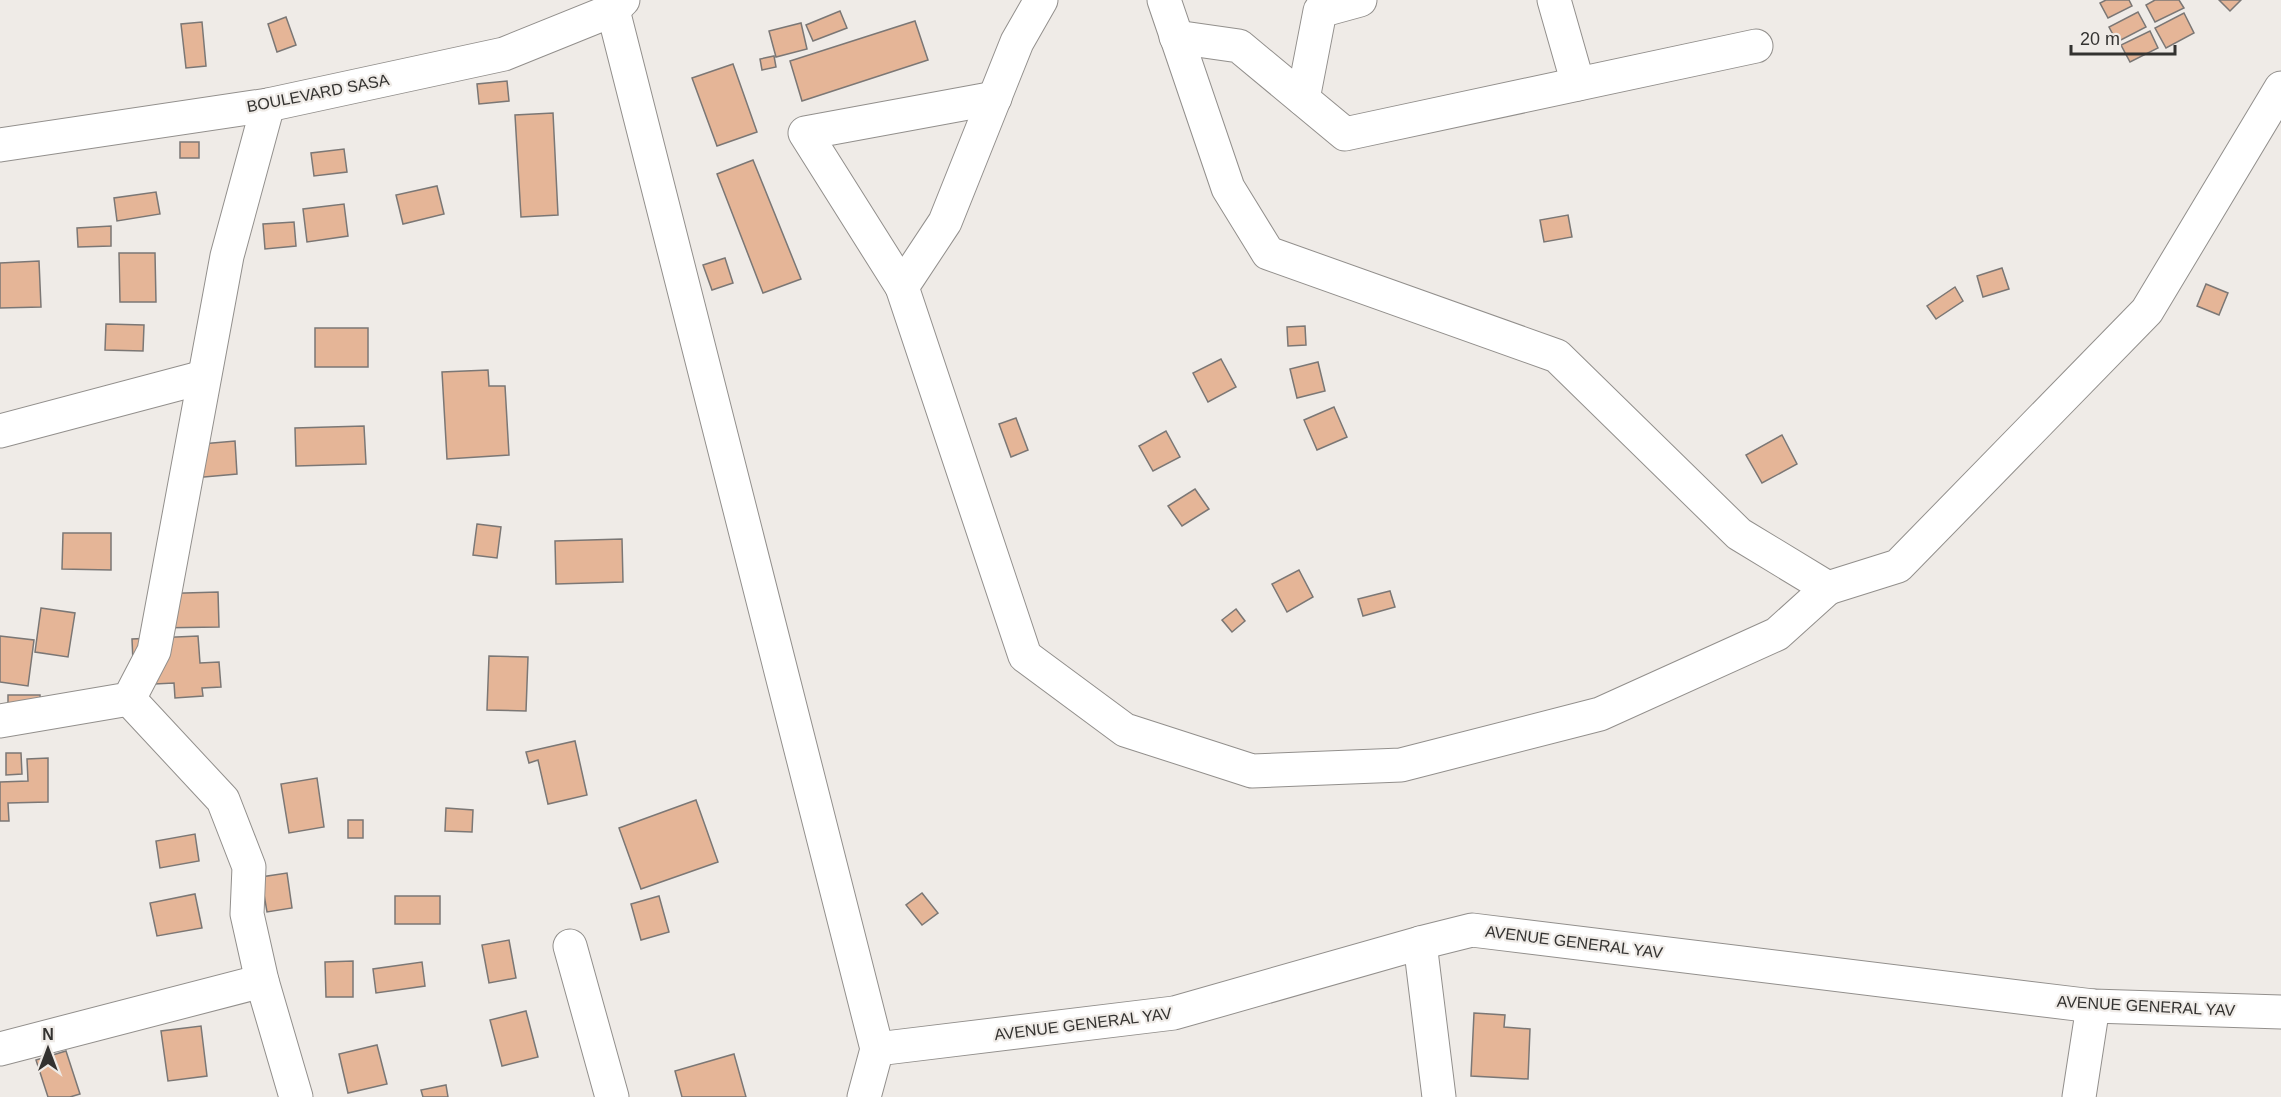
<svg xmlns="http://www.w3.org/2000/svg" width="2281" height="1097" font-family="Arial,sans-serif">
<rect width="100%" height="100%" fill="#efebe7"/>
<g fill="#e5b597" stroke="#7b7775" stroke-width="1.5">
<polygon points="2106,0 2129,0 2132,6 2108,18 2100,3"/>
<polygon points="2155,0 2179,0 2184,8 2155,22 2146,5"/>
<polygon points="2219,0 2241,0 2230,11"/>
<polygon points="840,11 847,28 813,41 806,25"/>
<polygon points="2138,12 2146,27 2117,42 2109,27"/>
<polygon points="2184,13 2194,33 2166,48 2155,28"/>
<polygon points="286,17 296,45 277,52 268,24"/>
<polygon points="915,21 928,60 802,101 790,61"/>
<polygon points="202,22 206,66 186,68 181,24"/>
<polygon points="801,23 807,49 776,57 769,31"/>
<polygon points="2150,31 2158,48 2130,62 2121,45"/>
<polygon points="774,56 776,67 762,70 760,59"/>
<polygon points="733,64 757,132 717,146 692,78"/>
<polygon points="507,81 509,101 479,104 477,84"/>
<polygon points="553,113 558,215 521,217 515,115"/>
<rect x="180" y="142" width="19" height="16"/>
<polygon points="344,149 347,172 314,176 311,153"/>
<polygon points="753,160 801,279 763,293 717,174"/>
<polygon points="437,186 444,214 403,224 396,195"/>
<polygon points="156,192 160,214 117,221 114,198"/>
<polygon points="344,204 348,236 307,242 303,209"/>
<polygon points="1568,215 1572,237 1544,242 1540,220"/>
<polygon points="294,222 296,246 265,249 263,224"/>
<polygon points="111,226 111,246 78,247 77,228"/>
<polygon points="119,253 155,253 156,302 120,302"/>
<polygon points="725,258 733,283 712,290 703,265"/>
<polygon points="39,261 41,307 0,308 0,263"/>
<polygon points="2002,268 2009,289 1983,297 1977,276"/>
<polygon points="2206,284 2228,293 2219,315 2197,306"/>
<polygon points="1955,287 1963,301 1936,319 1927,306"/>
<polygon points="106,324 144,325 143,351 105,350"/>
<polygon points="1305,326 1306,345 1288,346 1287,327"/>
<rect x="315" y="328" width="53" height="39"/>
<polygon points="1221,359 1236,387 1208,402 1193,373"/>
<polygon points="1318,362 1325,391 1297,398 1290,369"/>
<polygon points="488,370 489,386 505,386 509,455 447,459 442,372"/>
<polygon points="1334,407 1347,437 1317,450 1304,420"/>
<polygon points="1016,418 1028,450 1011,457 999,424"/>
<polygon points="364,426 366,464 296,466 295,428"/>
<polygon points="1166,431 1180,457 1153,471 1139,446"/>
<polygon points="1782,435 1797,464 1762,483 1746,455"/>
<polygon points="235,441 237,474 193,478 190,445"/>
<polygon points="1195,489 1209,509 1182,526 1168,506"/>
<polygon points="477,524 501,527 497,558 473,555"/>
<polygon points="63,533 111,533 111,570 62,569"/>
<polygon points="622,539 623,582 556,584 555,541"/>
<polygon points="1299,570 1313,597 1287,612 1272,584"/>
<polygon points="1390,591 1395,607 1363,616 1358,599"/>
<polygon points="218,592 219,627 153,628 152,594"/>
<polygon points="41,608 75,613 68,657 35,652"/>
<polygon points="1236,609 1245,621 1232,632 1222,620"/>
<polygon points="0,636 34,640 28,686 0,682"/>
<polygon points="198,636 200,663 219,662 221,687 202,688 203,696 175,698 174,683 134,685 132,639"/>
<polygon points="489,656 528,657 526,711 487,710"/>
<polygon points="8,695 40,695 41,714 8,715"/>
<polygon points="575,741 587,795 548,804 538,760 529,763 526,752"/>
<polygon points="6,753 21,753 22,774 6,775"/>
<polygon points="48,758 48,802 8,803 9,821 0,821 0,782 28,781 27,759"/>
<polygon points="317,778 324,827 289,833 281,784"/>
<polygon points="696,800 718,862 641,889 619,828"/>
<polygon points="446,808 473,810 472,832 445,831"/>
<rect x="348" y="820" width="15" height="18"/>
<polygon points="195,834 199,861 160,868 156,841"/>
<polygon points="287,873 292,908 267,912 261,877"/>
<polygon points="922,893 938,913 922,925 906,905"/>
<polygon points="195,894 202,928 157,936 150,903"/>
<rect x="395" y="896" width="45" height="28"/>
<polygon points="659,896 669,932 641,940 631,904"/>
<polygon points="509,940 516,978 489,983 482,945"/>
<polygon points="353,961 353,997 326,997 325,962"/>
<polygon points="422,962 425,986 376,993 373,969"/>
<polygon points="526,1011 538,1057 502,1066 490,1020"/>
<polygon points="1474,1013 1505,1015 1504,1027 1530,1029 1528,1079 1471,1076"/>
<polygon points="201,1026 207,1076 168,1081 161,1031"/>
<polygon points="377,1045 387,1084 348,1093 339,1054"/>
<polygon points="66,1051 80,1094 70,1097 48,1097 36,1060"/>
<polygon points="734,1054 746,1097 682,1097 675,1071"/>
<polygon points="446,1085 448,1097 423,1097 421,1090"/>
</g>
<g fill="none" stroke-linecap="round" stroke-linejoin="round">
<defs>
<g id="minor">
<polyline points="1041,0 1017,42 945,222 902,287 1025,656 1125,730 1252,771 1401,765 1600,714 1777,634 1828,588"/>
<polyline points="1164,0 1228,188 1268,253 1557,356 1739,534 1828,588 1898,566 2147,311 2281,88"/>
<polyline points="1554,0 1578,84"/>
<polyline points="613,10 877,1049 864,1097"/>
<polyline points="1176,37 1239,46 1345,134 1756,46"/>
<polyline points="1303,99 1320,11 1360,0"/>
<polyline points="0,145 268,105 504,54 613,10 623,0"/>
<polyline points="902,287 805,133 995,98"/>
<polyline points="0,431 204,377"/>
<polyline points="129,699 223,800 249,867 247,914 262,981 296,1097"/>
<polyline points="0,721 129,699 154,651 227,256 268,105"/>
<polyline points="1420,943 1439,1097"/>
<polyline points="570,946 612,1097"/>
<polyline points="0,1049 262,981"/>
<polyline points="877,1049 1174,1013 1420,943 1472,930 2093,1006 2281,1012"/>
<polyline points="2079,1097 2093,1006"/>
</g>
</defs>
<use href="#minor" stroke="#928f8c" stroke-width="35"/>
<use href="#minor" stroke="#fff" stroke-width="33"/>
</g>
<g text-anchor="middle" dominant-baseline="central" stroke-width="4.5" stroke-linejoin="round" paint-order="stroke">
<g font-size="16" fill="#333230" stroke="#efebe7">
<text transform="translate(318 93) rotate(-11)">BOULEVARD SASA</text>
<text transform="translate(1574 942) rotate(7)">AVENUE GENERAL YAV</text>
<text transform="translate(2146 1006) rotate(3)">AVENUE GENERAL YAV</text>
<text transform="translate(1083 1024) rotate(-7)">AVENUE GENERAL YAV</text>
</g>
</g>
<g transform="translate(48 1049)" stroke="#efebe7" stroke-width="4.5" paint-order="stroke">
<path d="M0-4.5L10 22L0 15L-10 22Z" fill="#333230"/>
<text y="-9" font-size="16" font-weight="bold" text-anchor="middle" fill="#333230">N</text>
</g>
<path d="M2071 45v9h104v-9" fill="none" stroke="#333230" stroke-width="3"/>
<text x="2080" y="45" font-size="18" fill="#333230" stroke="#efebe7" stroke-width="4.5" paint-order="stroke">20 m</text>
</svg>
